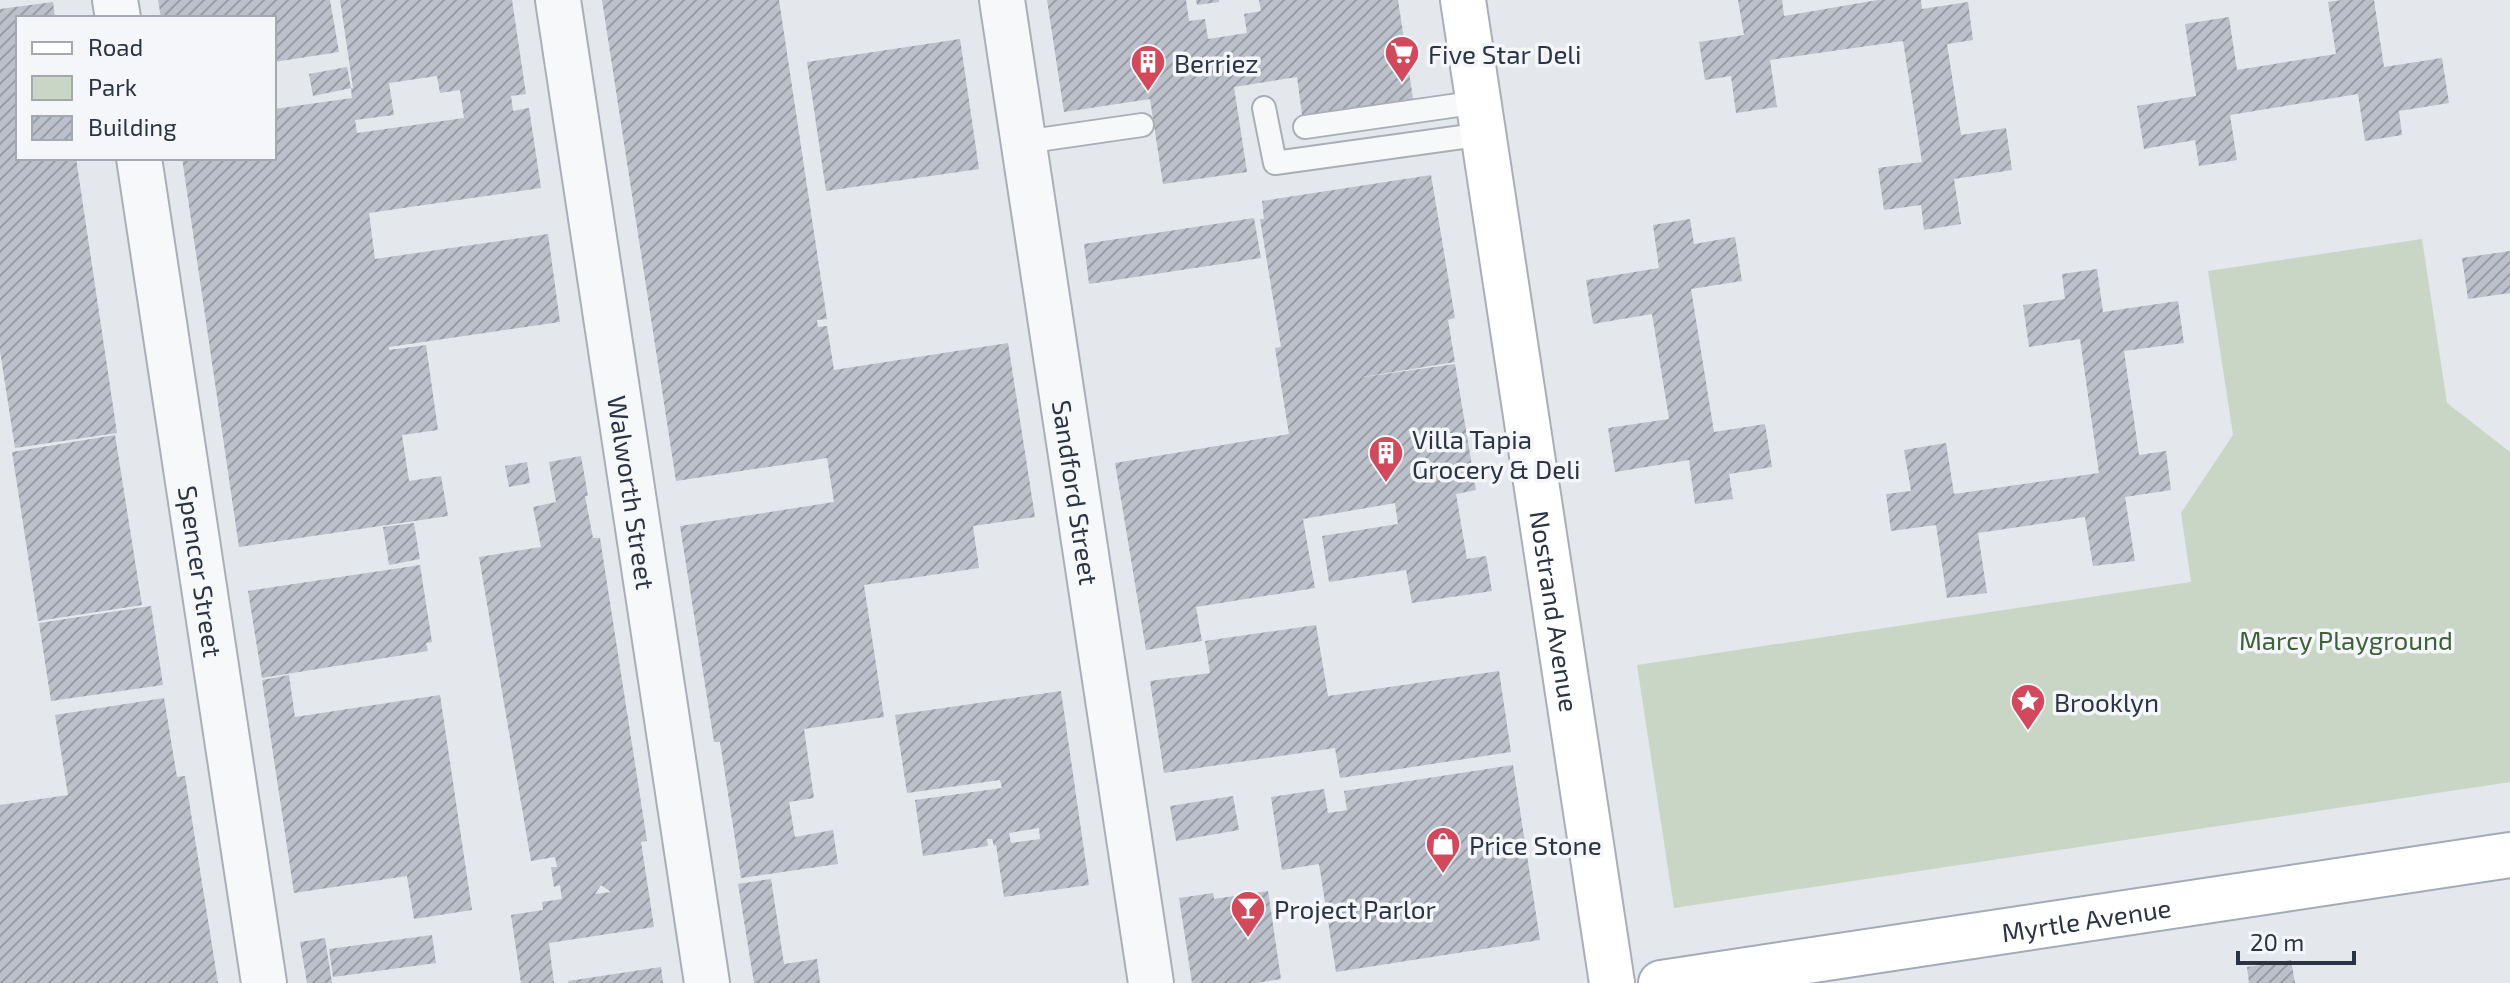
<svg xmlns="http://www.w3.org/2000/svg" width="2510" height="983" font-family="'Exo 2',sans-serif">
<defs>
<pattern id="building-hatch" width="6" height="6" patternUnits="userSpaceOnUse" patternTransform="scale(2)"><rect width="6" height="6" fill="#bbc0ca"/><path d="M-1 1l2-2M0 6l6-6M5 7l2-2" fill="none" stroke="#989da6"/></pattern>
</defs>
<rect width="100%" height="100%" fill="#e4e7ec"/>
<polygon fill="#c9d6c5" points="2422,239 2447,403 2510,452 2510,782 1674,908 1637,665 2191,582 2181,513 2233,435 2208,271"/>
<g fill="url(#building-hatch)" fill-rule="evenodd">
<polygon points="158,0 330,0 339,52 274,62 274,18 161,18"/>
<path d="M340,0H512L526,94L511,96L513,111L529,108L541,188L369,213L375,259L548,234L560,322L389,347V350L426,345L438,430L402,435L409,481L441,476L448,516L239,547L182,158H274V109L352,98L351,88L313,96L309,74L347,67L351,88H353ZM437,76L440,93L460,90L464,118L357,133L355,120L394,115L389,83Z"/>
<polygon points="602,0 779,0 827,319 817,320 818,327 827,326 834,370 1008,343 1035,517 973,526 979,568 864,585 884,717 804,729 814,798 789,802 795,837 833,830 838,864 741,878 720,742 714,742 680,526 834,502 827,458 676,481"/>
<polygon points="1047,0 1186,0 1189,21 1205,19 1208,39 1247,33 1244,14 1261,11 1259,0 1398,0 1414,105 1303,122 1297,77 1234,87 1247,172 1163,184 1150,99 1064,112"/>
<polygon points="1196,0 1219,0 1219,2 1197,5"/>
<polygon points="1738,0 1782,0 1784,16 1878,0 1921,0 1922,9 1968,2 1973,40 1947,44 1961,135 2006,128 2012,170 1954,179 1961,224 1924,230 1921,205 1884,210 1878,168 1922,162 1903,41 1770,60 1777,107 1736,113 1731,76 1705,80 1699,42 1744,35"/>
<polygon points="2342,0 2374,0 2384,67 2442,58 2449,103 2399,111 2402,135 2365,141 2358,94 2230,115 2237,160 2199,166 2195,140 2144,149 2137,106 2196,96 2185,24 2229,17 2237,70 2336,54 2328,2"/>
<polygon points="53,2 55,18 18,18 18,158 76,158 117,433 15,448 0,351 0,9"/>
<polygon points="960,39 979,169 826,191 807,62"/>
<polygon points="1431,175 1455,318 1448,320 1455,362 1350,379 1455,364 1476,490 1456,494 1467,559 1486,556 1492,591 1412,603 1406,570 1329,582 1322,536 1398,524 1395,503 1303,519 1315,588 1196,607 1202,641 1146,650 1115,463 1289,434 1275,348 1281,347 1260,219 1264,219 1262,201"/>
<polygon points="1254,218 1261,258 1089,284 1084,244"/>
<polygon points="1690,219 1694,244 1735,237 1742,281 1691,289 1714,432 1765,424 1772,467 1729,474 1733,499 1695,504 1689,460 1615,472 1608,428 1669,419 1652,314 1593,324 1586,280 1659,268 1653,225"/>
<polygon points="2510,251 2510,293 2468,299 2462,258"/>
<polygon points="2097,269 2103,312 2178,301 2184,343 2124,351 2139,455 2166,451 2171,490 2125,497 2135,561 2093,566 2085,517 1978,533 1987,593 1947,598 1936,525 1891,531 1886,494 1911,491 1904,450 1946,443 1954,494 2099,473 2080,339 2029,347 2023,305 2065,299 2062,274"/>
<polygon points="115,435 142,605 38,621 12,452"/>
<path d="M581,456L588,496H585L593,538H600L647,841L641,842L654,927L549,943L554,983H521L511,915L543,910L542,902L562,899L560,885L554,887L551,867H557L555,857L531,861L479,557L541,547L533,507L556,502L549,462ZM601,885L611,892L595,894Z"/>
<polygon points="527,462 530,483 509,487 505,466"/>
<polygon points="414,523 420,559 389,565 383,527"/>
<polygon points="420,565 432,642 426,643 428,651 262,678 248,591"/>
<polygon points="151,606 163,685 51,701 39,623"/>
<polygon points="1316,625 1328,696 1499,671 1511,752 1340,778 1335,748 1164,773 1150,681 1210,673 1205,641"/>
<polygon points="289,675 295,717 440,695 472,910 414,919 407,876 294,893 262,680"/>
<path d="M1061,691L1089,885L1004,897L996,845L994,846L992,839H987L988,846L923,856L915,800L1002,788L1000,780L907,793L895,715ZM1039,828L1040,839L1011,843L1009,833Z"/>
<polygon points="164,698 177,777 185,776 218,983 0,983 0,805 68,795 55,715"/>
<polygon points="1513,765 1540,940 1336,972 1319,864 1282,870 1271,797 1324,789 1328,813 1347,810 1344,791"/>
<polygon points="1233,796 1239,830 1176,841 1170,806"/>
<polygon points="771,879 784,964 817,959 820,983 754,983 738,884"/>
<polygon points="1268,891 1281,979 1257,983 1192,983 1179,898 1213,893 1214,899"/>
<polygon points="432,935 436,963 333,977 329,949"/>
<polygon points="325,938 332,983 307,983 300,942"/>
<polygon points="2291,960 2295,983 2249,983 2247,967"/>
<polygon points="661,967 663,983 569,983 568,981"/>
</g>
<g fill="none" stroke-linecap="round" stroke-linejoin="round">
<defs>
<g id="lane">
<polyline points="1264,108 1275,163 1484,134"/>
<polyline points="1305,127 1479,102"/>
<polyline points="1024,142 1142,125"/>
</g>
<g id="street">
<polyline points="115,0 118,18"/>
<path id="s1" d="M558,0L707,983"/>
<path id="s2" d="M1002,0L1151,983"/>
<path id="s3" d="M139,158L264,983"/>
</g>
<g id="secondary">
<path id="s4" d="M1463,0L1612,983"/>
</g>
<g id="primary">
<path id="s5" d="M1661,983L2510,855"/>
</g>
</defs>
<use href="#lane" stroke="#a9aeb7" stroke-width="26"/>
<use href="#street" stroke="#a9aeb7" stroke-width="48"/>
<use href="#secondary" stroke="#a9aeb7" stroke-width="48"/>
<use href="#primary" stroke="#a3abb8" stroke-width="48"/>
<use href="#lane" stroke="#f7f8fa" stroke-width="22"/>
<use href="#street" stroke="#f7f8fa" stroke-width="44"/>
<use href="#secondary" stroke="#fff" stroke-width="44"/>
<use href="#primary" stroke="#fff" stroke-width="44"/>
</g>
<defs>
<symbol id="supermarket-pin" viewBox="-11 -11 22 30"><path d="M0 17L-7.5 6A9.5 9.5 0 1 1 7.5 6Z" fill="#d1495b" stroke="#f4f6f9"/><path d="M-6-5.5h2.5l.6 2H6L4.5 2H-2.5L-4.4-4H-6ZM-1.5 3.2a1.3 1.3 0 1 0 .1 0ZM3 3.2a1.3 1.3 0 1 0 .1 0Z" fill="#fff"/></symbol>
<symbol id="building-pin" viewBox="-11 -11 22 30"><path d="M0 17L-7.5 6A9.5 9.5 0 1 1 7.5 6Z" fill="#d1495b" stroke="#f4f6f9"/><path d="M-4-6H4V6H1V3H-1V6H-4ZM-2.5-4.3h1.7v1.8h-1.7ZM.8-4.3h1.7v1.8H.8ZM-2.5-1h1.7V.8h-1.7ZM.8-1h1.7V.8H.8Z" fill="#fff"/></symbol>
<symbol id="sight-pin" viewBox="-11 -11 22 30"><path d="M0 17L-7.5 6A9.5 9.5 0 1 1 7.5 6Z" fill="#d1495b" stroke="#f4f6f9"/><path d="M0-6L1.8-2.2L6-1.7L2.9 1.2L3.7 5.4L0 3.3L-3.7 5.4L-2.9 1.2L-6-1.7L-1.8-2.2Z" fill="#fff"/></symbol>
<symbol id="shop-pin" viewBox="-11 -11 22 30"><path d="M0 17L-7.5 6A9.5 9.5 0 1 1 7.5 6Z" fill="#d1495b" stroke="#f4f6f9"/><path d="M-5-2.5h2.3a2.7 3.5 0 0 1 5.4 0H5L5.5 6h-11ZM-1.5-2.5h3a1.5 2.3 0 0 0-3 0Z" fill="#fff"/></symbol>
<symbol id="bar-pin" viewBox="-11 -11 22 30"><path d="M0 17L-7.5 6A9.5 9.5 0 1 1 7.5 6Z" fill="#d1495b" stroke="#f4f6f9"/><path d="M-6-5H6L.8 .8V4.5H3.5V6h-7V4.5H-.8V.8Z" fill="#fff"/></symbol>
</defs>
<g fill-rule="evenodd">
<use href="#supermarket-pin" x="1382" y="33" width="40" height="54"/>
<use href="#building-pin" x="1128" y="42" width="40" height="54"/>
<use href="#building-pin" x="1366" y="433" width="40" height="54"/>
<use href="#sight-pin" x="2008" y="681" width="40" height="54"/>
<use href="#shop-pin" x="1423" y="824" width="40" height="54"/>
<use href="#bar-pin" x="1228" y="888" width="40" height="54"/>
</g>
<g text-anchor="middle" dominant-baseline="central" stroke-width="7" stroke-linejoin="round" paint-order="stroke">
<g font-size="26" fill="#2b3445" stroke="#f4f6f9" text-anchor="start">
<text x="1428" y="53">Five Star Deli</text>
<text x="1174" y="62">Berriez</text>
<text x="1412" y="438">Villa Tapia<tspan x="1412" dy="30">Grocery &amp; Deli</tspan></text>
<text x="2054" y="701">Brooklyn</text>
<text x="1469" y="844">Price Stone</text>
<text x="1274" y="908">Project Parlor</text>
</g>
<g font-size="26" fill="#2b3445" stroke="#f4f6f9">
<text stroke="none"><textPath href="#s1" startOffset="498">Walworth Street</textPath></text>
<text stroke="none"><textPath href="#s2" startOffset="498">Sandford Street</textPath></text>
<text stroke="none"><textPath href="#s3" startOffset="418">Spencer Street</textPath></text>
<text stroke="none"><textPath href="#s4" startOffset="618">Nostrand Avenue</textPath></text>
<text stroke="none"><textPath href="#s5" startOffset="430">Myrtle Avenue</textPath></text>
</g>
<g font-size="26" fill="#3f6138" stroke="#f4f6f9">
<text x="2346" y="639">Marcy Playground</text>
</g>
</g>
<rect x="16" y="16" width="260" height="144" fill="#f4f6f9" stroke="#a4a8b1" stroke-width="2"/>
<rect x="32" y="42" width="40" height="12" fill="#ffffff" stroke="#a4a8b1" stroke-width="2"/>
<text x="88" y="56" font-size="24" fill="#2b3445">Road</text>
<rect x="32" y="76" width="40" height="24" fill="#c9d6c5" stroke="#a4a8b1" stroke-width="2"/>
<text x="88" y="96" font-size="24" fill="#2b3445">Park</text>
<rect x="32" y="116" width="40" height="24" fill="url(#building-hatch)" stroke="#a4a8b1" stroke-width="2"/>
<text x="88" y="136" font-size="24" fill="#2b3445">Building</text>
<path d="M2238 951v12h116v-12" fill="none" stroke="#2b3445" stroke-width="4"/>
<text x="2250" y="951" font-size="24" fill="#2b3445" stroke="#f4f6f9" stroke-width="6" paint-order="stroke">20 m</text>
</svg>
